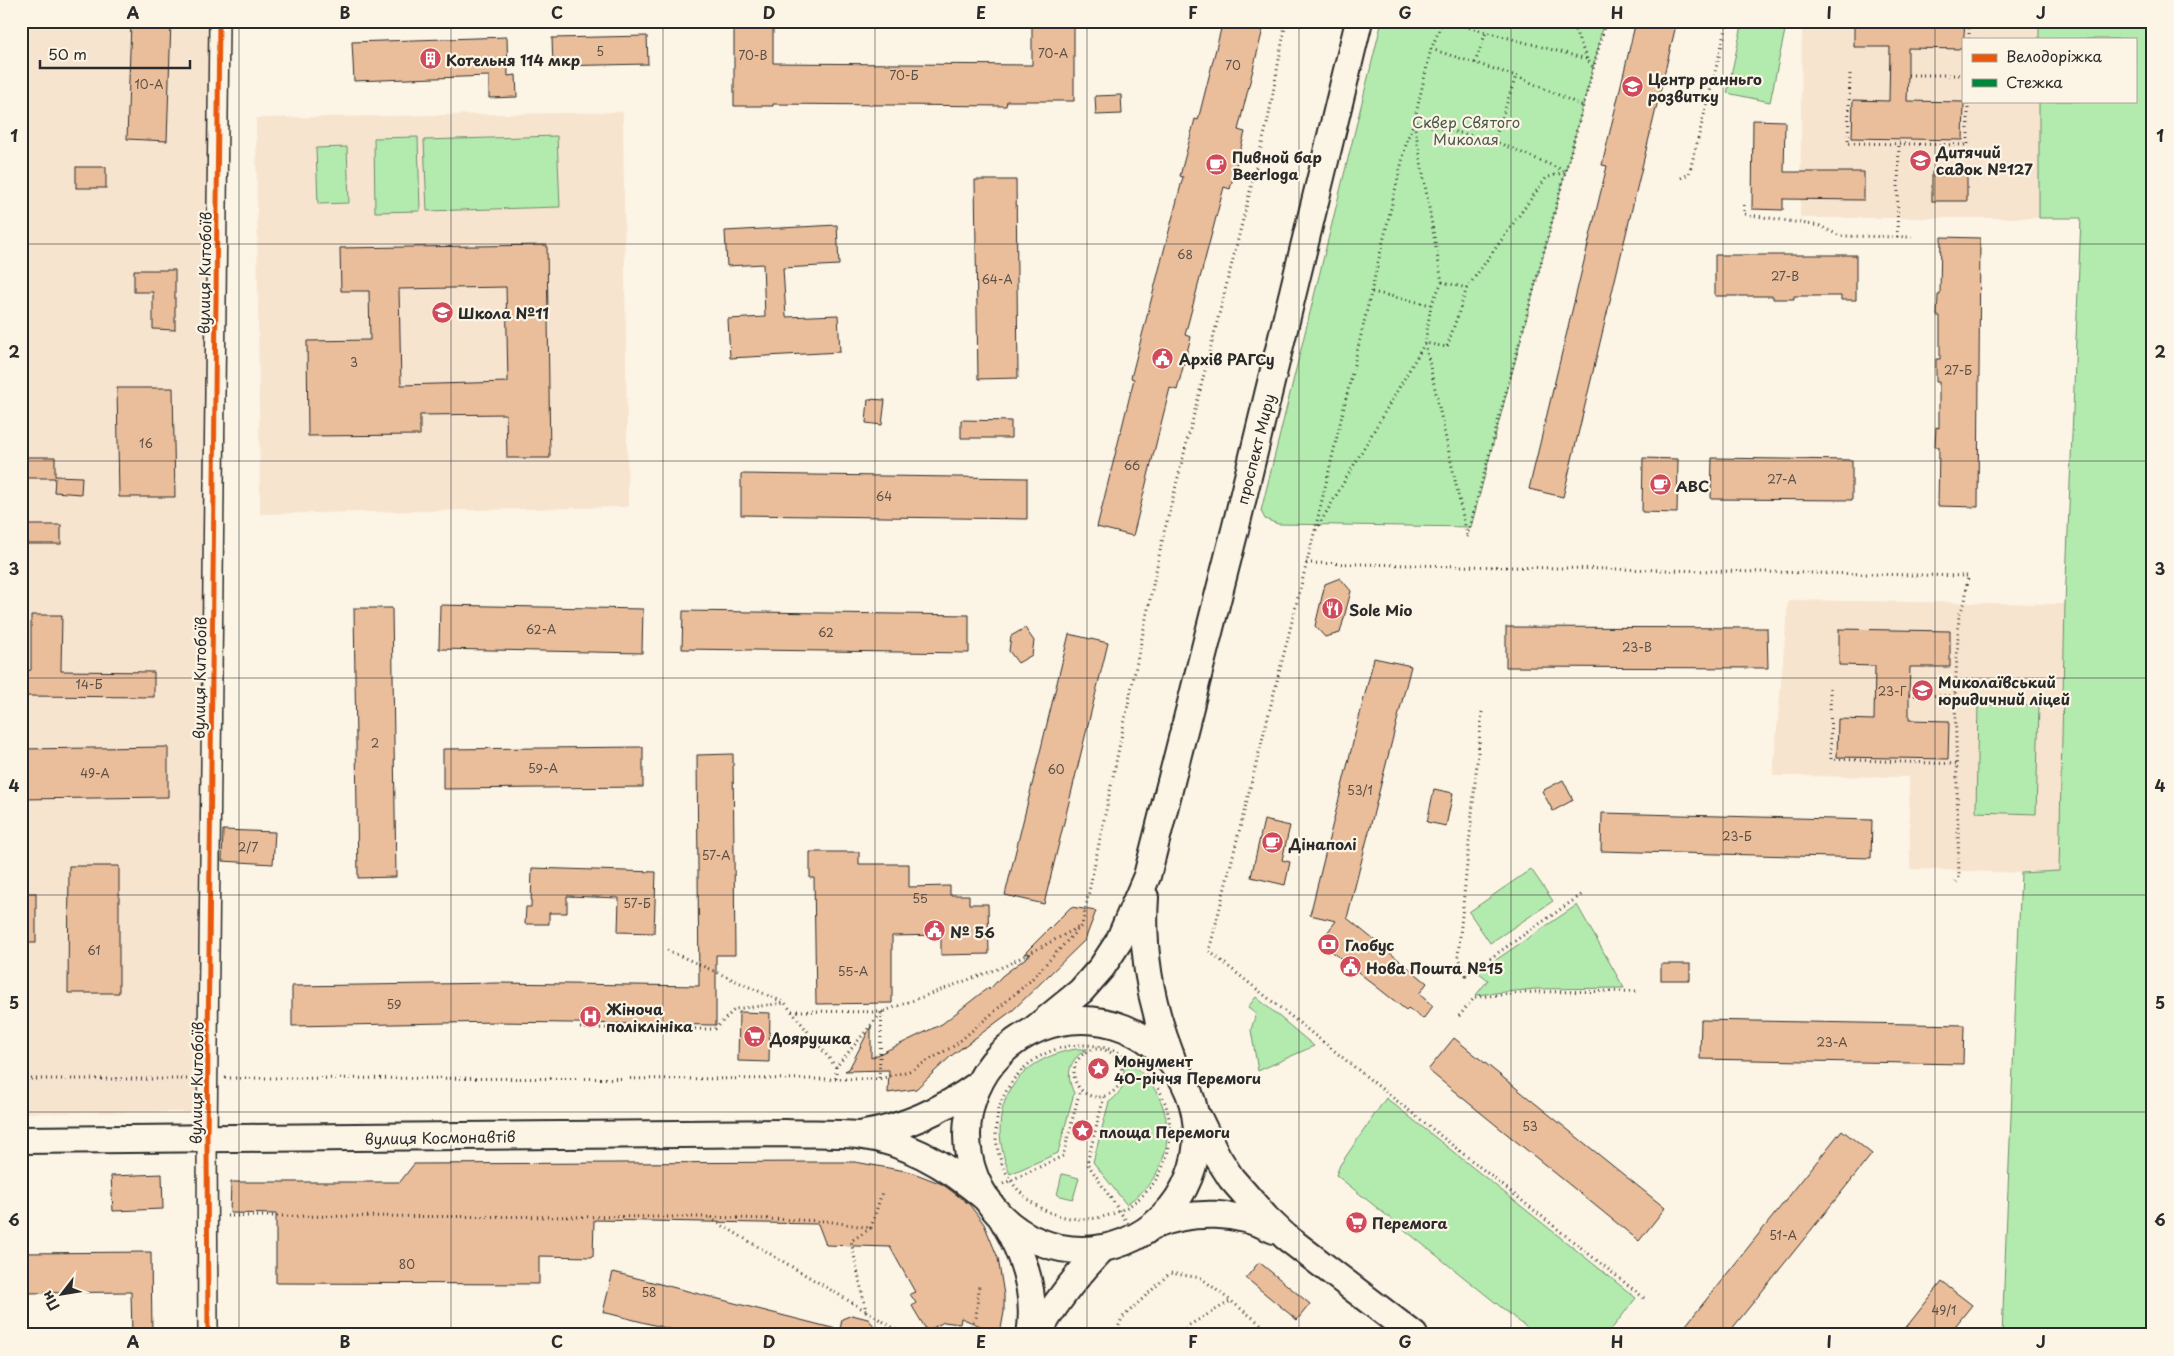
<svg xmlns="http://www.w3.org/2000/svg" width="2174" height="1356" font-family="'Playpen Sans',sans-serif">
<rect width="100%" height="100%" fill="#fcf5e5"/>
<filter id="ink" filterUnits="userSpaceOnUse"><feTurbulence type="fractalNoise" baseFrequency=".02" numOctaves="2"/><feDisplacementMap in="SourceGraphic" scale="10" xChannelSelector="R" yChannelSelector="G"/><feConvolveMatrix kernelMatrix="1 2 1 2 8 2 1 2 1" color-interpolation-filters="sRGB"/></filter>
<g filter="url(#ink)">
<g fill="#f7e4cf">
<polygon points="21,21 209,21 196,1112 21,1113"/>
<polygon points="1802,21 2039,21 2039,39 1963,39 1963,101 2039,101 2039,218 1800,218"/>
<polygon points="623,112 628,507 260,514 256,118"/>
<polygon points="1788,600 2065,604 2059,871 2021,873 1910,869 1909,777 1773,776"/>
</g>
<g fill="#b3ebae" stroke="#6f8b6c">
<polygon points="1382,21 1603,21 1598,49 1471,527 1278,524 1265,519 1261,511"/>
<polygon points="1743,21 1787,21 1770,102 1727,93"/>
<polygon points="2039,21 2153,21 2153,1335 2002,1335 2021,873 2059,871 2065,604 2081,218 2039,218 2039,101 2135,101 2135,39 2039,39"/>
<polygon points="557,136 560,207 427,211 424,140"/>
<polygon points="418,137 420,211 375,212 374,138"/>
<polygon points="347,147 349,203 318,204 316,148"/>
<polygon points="1978,704 2039,706 2036,814 1976,812"/>
<polygon points="1531,869 1553,901 1490,943 1469,912"/>
<polygon points="1577,905 1624,988 1535,989 1476,995 1488,980 1478,972"/>
<polygon points="1256,997 1314,1046 1258,1071 1251,1030 1256,1013 1248,1007"/>
<path d="M1076,1049H1087C1069,1059 1065,1075 1074,1093L1058,1153L1010,1174C984,1114 1010,1060 1076,1049Z"/>
<path d="M1118,1056C1179,1087 1185,1168 1126,1204L1093,1162L1109,1102C1126,1090 1129,1074 1118,1056Z"/>
<polygon points="1386,1098 1636,1298 1607,1335 1536,1335 1336,1175 1340,1165"/>
<polygon points="1062,1174 1079,1178 1073,1199 1057,1195"/>
</g>
<g fill="#ebbe9b" stroke="#2b2b2b" fill-rule="evenodd">
<polygon points="131,21 171,21 167,141 127,139"/>
<polygon points="734,21 773,21 773,63 1032,65 1032,21 1074,21 1074,101 1007,101 1006,106 773,104 773,106 734,106"/>
<polygon points="1223,21 1265,21 1238,130 1245,132 1230,189 1224,187 1185,335 1191,337 1177,390 1170,388 1133,536 1097,527 1134,379 1131,378 1183,177 1180,176 1195,119 1198,120"/>
<polygon points="1636,21 1677,21 1563,497 1529,489 1607,166 1602,165"/>
<polygon points="1854,21 1965,21 1963,49 1908,48 1908,75 1907,101 1964,102 1963,140 1852,138 1853,100 1889,101 1890,47 1854,47"/>
<polygon points="647,36 648,64 553,66 552,38"/>
<polygon points="507,37 508,76 516,75 517,97 489,98 489,76 354,81 352,42"/>
<polygon points="1121,95 1122,114 1096,115 1095,96"/>
<polygon points="1753,120 1785,121 1784,172 1864,172 1864,200 1783,199 1783,210 1752,209"/>
<rect x="76" y="167" width="30" height="21"/>
<rect x="1932" y="172" width="35" height="29"/>
<polygon points="975,180 1016,180 1018,378 978,379"/>
<polygon points="837,225 839,265 783,268 786,317 838,315 840,352 730,358 728,319 765,317 763,264 727,266 725,231"/>
<polygon points="1941,237 1980,238 1978,507 1938,506 1939,447 1935,447 1936,427 1939,428 1939,382 1936,382 1936,359 1940,359 1940,316 1937,316 1938,295 1940,295"/>
<path d="M547,245L550,458H507L506,414L420,415V435L308,436L307,341L370,340L369,291H341L340,248ZM506,287L508,382L401,385L399,289Z"/>
<polygon points="1715,255 1856,255 1856,300 1841,300 1841,296 1794,296 1794,299 1773,299 1773,296 1715,296"/>
<polygon points="134,270 175,270 175,330 153,329 153,292 134,292"/>
<polygon points="117,388 173,388 175,497 119,497"/>
<polygon points="868,399 885,400 882,425 866,423"/>
<polygon points="961,420 1011,421 1011,438 961,438"/>
<polygon points="21,457 55,457 55,476 82,477 81,494 54,492 55,478 21,478"/>
<polygon points="1643,458 1678,459 1677,513 1642,512"/>
<polygon points="1712,458 1852,460 1852,500 1711,499"/>
<polygon points="741,474 1027,478 1027,519 741,515"/>
<rect x="27" y="525" width="34" height="19"/>
<polygon points="1340,578 1351,591 1340,633 1325,637 1315,626 1325,584"/>
<polygon points="440,605 643,609 642,653 439,649"/>
<polygon points="354,608 392,608 396,877 358,878"/>
<polygon points="683,611 969,615 969,653 682,649"/>
<polygon points="31,615 62,615 61,671 154,672 154,697 24,696 24,671 31,670"/>
<polygon points="1506,627 1767,628 1768,668 1506,667"/>
<polygon points="1025,628 1034,641 1032,655 1018,663 1009,651 1011,636"/>
<polygon points="1839,629 1950,631 1950,667 1910,667 1909,695 1909,720 1949,721 1948,759 1837,757 1838,719 1874,720 1875,666 1839,665"/>
<polygon points="1069,634 1108,643 1044,904 1005,895"/>
<polygon points="1374,658 1411,666 1347,918 1427,983 1419,994 1433,1006 1423,1019 1408,1008 1406,1010 1320,942 1336,921 1310,915"/>
<polygon points="168,747 168,797 21,799 21,749"/>
<polygon points="643,747 643,787 443,789 443,749"/>
<polygon points="733,754 735,955 716,955 716,1025 497,1022 292,1026 292,986 500,983 699,986 697,755"/>
<polygon points="1563,780 1573,800 1553,811 1542,791"/>
<polygon points="1434,789 1453,793 1446,826 1427,822"/>
<polygon points="1602,813 1872,820 1871,858 1601,851"/>
<polygon points="1264,820 1290,826 1282,860 1290,862 1285,885 1251,877"/>
<polygon points="223,830 275,832 273,864 222,861"/>
<polygon points="810,852 859,852 859,864 909,864 909,887 950,886 950,895 969,895 969,904 988,904 989,954 941,955 941,935 892,936 892,1003 816,1004 814,878 810,878"/>
<polygon points="69,866 119,866 119,993 68,993"/>
<polygon points="532,868 656,872 654,933 618,932 619,898 567,896 567,913 549,913 549,924 525,924 526,907 531,907"/>
<rect x="21" y="893" width="15" height="50"/>
<polygon points="1071,907 1096,911 1085,940 1013,1010 951,1056 916,1089 888,1093 889,1070 845,1071 849,1069 871,1026 871,1058 942,1024 989,987 989,990 1002,976 1031,954 1024,954"/>
<rect x="1661" y="964" width="29" height="16"/>
<polygon points="739,1012 770,1013 769,1062 738,1061"/>
<polygon points="1701,1020 1964,1025 1963,1064 1700,1059"/>
<polygon points="1454,1038 1665,1208 1639,1241 1428,1070"/>
<polygon points="1842,1130 1872,1154 1727,1335 1678,1335"/>
<polygon points="820,1162 855,1162 911,1172 942,1184 969,1204 984,1224 998,1258 1004,1295 1004,1312 1000,1334 961,1318 960,1324 944,1322 927,1331 912,1306 916,1303 910,1294 915,1292 890,1247 826,1245 818,1224 594,1220 593,1257 539,1256 539,1284 276,1283 276,1214 230,1213 231,1182 400,1182 414,1164"/>
<polygon points="162,1174 163,1209 113,1211 111,1176"/>
<polygon points="151,1252 152,1335 132,1335 131,1292 21,1293 21,1253"/>
<polygon points="1259,1262 1310,1304 1297,1320 1246,1278"/>
<polygon points="613,1272 836,1329 835,1335 693,1335 603,1312"/>
<polygon points="1942,1282 1972,1305 1948,1335 1900,1335"/>
<polygon points="852,1315 868,1319 882,1335 839,1335 842,1319"/>
</g>
<g fill="none" stroke-linecap="round" stroke-linejoin="round">
<defs>
<polyline id="minor" points="208,1335 207,1139 219,21"/>
<g id="secondary">
<path d="M1145,897C1141,954 1151,1006 1172,1059"/>
<circle cx="1082" cy="1135" r="115"/>
<polyline points="1032,1031 1081,991 1102,967 1119,941 1147,876 1236,526 1359,21"/>
<polyline points="1199,1119 1217,1156 1231,1178 1266,1218 1286,1237 1414,1335"/>
<path d="M864,1134C907,1127 944,1109 979,1084"/>
<path d="M21,1140L785,1133C809,1134 834,1133 858,1135C908,1141 951,1168 988,1200"/>
<path d="M1003,1220C1024,1255 1037,1293 1030,1335"/>
<path d="M1155,1225C1193,1210 1238,1211 1274,1230"/>
<path d="M1037,1335C1055,1302 1077,1275 1103,1248"/>
</g>
</defs>
<use href="#minor" stroke="#2b2b2b" stroke-width="22"/>
<use href="#secondary" stroke="#2b2b2b" stroke-width="30"/>
<g stroke="#2b2b2b" stroke-width="3" stroke-dasharray="1 4" stroke-linecap="butt">
<polyline points="1443,21 1431,49 1414,122 1407,140 1314,534 1209,951 1644,1298"/>
<polyline points="1445,21 1587,59 1593,67"/>
<polyline points="1571,21 1587,59"/>
<polyline points="1969,39 1969,21"/>
<polyline points="1431,49 1516,76 1583,106"/>
<polyline points="1475,63 1486,32"/>
<polyline points="1850,74 1848,143 1968,145 1968,101"/>
<polyline points="1908,75 1963,75"/>
<polyline points="1712,82 1729,85"/>
<polyline points="1494,141 1516,76"/>
<polyline points="1681,178 1689,174 1728,21"/>
<polyline points="1744,205 1744,214 1820,226 1840,236 1912,237"/>
<polyline points="1897,237 1899,144"/>
<polyline points="1442,282 1467,288"/>
<polyline points="1372,292 1431,305"/>
<polyline points="1316,530 1425,343 1431,305 1442,282 1414,122 1494,141 1565,171"/>
<polyline points="1467,535 1425,343 1447,347 1467,288 1546,178 1564,172"/>
<polyline points="1467,537 1606,21"/>
<polyline points="1306,563 1968,576 1965,602 1959,615 1955,696 1959,877 1955,884"/>
<polyline points="1830,688 1831,759 1956,764"/>
<polyline points="1909,695 1955,696"/>
<polyline points="1482,712 1458,956 1466,975 1584,893"/>
<polyline points="667,950 785,1003 836,1067"/>
<polyline points="792,1011 882,1012 879,1079"/>
<polyline points="1459,1016 1475,997 1535,992 1640,991"/>
<polyline points="580,1028 715,1029 735,1009 785,1003"/>
<circle cx="1083" cy="1132" r="87"/>
<circle cx="1098" cy="1073" r="24"/>
<polyline points="225,1078 879,1079 909,1071 954,1046 1030,981 1082,925 1163,537 1268,120 1286,21"/>
<polyline points="836,1078 836,1067 882,1012 1005,966 1079,927"/>
<polyline points="21,1079 189,1079"/>
<polyline points="1104,1097 1087,1163 1131,1228"/>
<polyline points="1003,1184 1063,1156 1080,1090"/>
<polyline points="227,1216 709,1217 826,1221 871,1228 851,1241 866,1311 905,1335"/>
<polyline points="710,1218 866,1311"/>
<polyline points="871,1228 882,1192"/>
<polyline points="966,1335 976,1317 979,1285"/>
<polyline points="1115,1335 1122,1318 1170,1273 1201,1278 1275,1335"/>
<polyline points="1172,1335 1231,1301"/>
</g>
<use href="#minor" stroke="#fcf5e5" stroke-width="19"/>
<use href="#secondary" stroke="#fcf5e5" stroke-width="26"/>
<polyline stroke="#00873e" stroke-width="4" stroke-dasharray="8 4" stroke-linecap="butt" points="2152,1297 2153,1297"/>
<defs>
<polyline id="cycleway" points="208,1335 207,1139 219,21"/>
</defs>
<use href="#cycleway" stroke="#fcf5e5" stroke-width="8"/>
<use href="#cycleway" stroke="#e8590c" stroke-width="5"/>
</g>
</g>
<path fill="none" stroke="#2b2b2b" stroke-width="1" stroke-opacity="0.55" d="M239,21V1335M451,21V1335M663,21V1335M875,21V1335M1087,21V1335M1299,21V1335M1511,21V1335M1723,21V1335M1935,21V1335M21,244H2153M21,461H2153M21,678H2153M21,895H2153M21,1112H2153"/>
<defs>
<symbol id="building-disc" viewBox="-11 -11 22 22"><circle r="9.5" fill="#d1495b" stroke="#fcf5e5"/><path d="M-4-6H4V6H1V3H-1V6H-4ZM-2.5-4.3h1.7v1.8h-1.7ZM.8-4.3h1.7v1.8H.8ZM-2.5-1h1.7V.8h-1.7ZM.8-1h1.7V.8H.8Z" fill="#fff"/></symbol>
<symbol id="school-disc" viewBox="-11 -11 22 22"><circle r="9.5" fill="#d1495b" stroke="#fcf5e5"/><path d="M0-5L7-2L0 1L-7-2ZM-4 1L0 2.5L4 1V4Q0 6-4 4Z" fill="#fff"/></symbol>
<symbol id="cafe-disc" viewBox="-11 -11 22 22"><circle r="9.5" fill="#d1495b" stroke="#fcf5e5"/><path d="M-5.5-4.5H6V0H3Q3 3.5 0 3.5H-2.5Q-5.5 3.5-5.5 0ZM3-3.2v2h1.7v-2ZM-6 4.5H4V6H-6Z" fill="#fff"/></symbol>
<symbol id="civic-disc" viewBox="-11 -11 22 22"><circle r="9.5" fill="#d1495b" stroke="#fcf5e5"/><path d="M-.6-6.5H3V-4.5H.6V-3L4-1V1h2V6H-6V1h2V-1L-.6-3ZM-1.2 2.5V6h2.4V2.5Z" fill="#fff"/></symbol>
<symbol id="restaurant-disc" viewBox="-11 -11 22 22"><circle r="9.5" fill="#d1495b" stroke="#fcf5e5"/><path d="M-5-6h1v4h1v-4h1v4h1v-4h1v5L-1.5 .5V6h-2V.5L-5-1ZM5-6V6H3V1.5H1.5Q1.5-4 5-6Z" fill="#fff"/></symbol>
<symbol id="bank-disc" viewBox="-11 -11 22 22"><circle r="9.5" fill="#d1495b" stroke="#fcf5e5"/><path d="M-6-4H6V4H-6ZM0-2.3a2.3 2.3 0 1 0 0 4.6a2.3 2.3 0 1 0 0-4.6Z" fill="#fff"/></symbol>
<symbol id="hospital-disc" viewBox="-11 -11 22 22"><circle r="9.5" fill="#d1495b" stroke="#fcf5e5"/><path d="M-5-5h3v3.5h4V-5h3V5h-3V1.5h-4V5h-3Z" fill="#fff"/></symbol>
<symbol id="supermarket-disc" viewBox="-11 -11 22 22"><circle r="9.5" fill="#d1495b" stroke="#fcf5e5"/><path d="M-6-5.5h2.5l.6 2H6L4.5 2H-2.5L-4.4-4H-6ZM-1.5 3.2a1.3 1.3 0 1 0 .1 0ZM3 3.2a1.3 1.3 0 1 0 .1 0Z" fill="#fff"/></symbol>
<symbol id="sight-disc" viewBox="-11 -11 22 22"><circle r="9.5" fill="#d1495b" stroke="#fcf5e5"/><path d="M0-6L1.8-2.2L6-1.7L2.9 1.2L3.7 5.4L0 3.3L-3.7 5.4L-2.9 1.2L-6-1.7L-1.8-2.2Z" fill="#fff"/></symbol>
</defs>
<g fill-rule="evenodd">
<use href="#building-disc" x="418" y="46" width="25" height="25"/>
<use href="#school-disc" x="1620" y="74" width="25" height="25"/>
<use href="#school-disc" x="1908" y="148" width="25" height="25"/>
<use href="#cafe-disc" x="1204" y="152" width="25" height="25"/>
<use href="#school-disc" x="430" y="300" width="25" height="25"/>
<use href="#civic-disc" x="1150" y="346" width="25" height="25"/>
<use href="#cafe-disc" x="1648" y="472" width="25" height="25"/>
<use href="#restaurant-disc" x="1320" y="596" width="25" height="25"/>
<use href="#school-disc" x="1910" y="678" width="25" height="25"/>
<use href="#cafe-disc" x="1260" y="830" width="25" height="25"/>
<use href="#civic-disc" x="922" y="918" width="25" height="25"/>
<use href="#bank-disc" x="1316" y="932" width="25" height="25"/>
<use href="#civic-disc" x="1338" y="954" width="25" height="25"/>
<use href="#hospital-disc" x="578" y="1004" width="25" height="25"/>
<use href="#supermarket-disc" x="742" y="1024" width="25" height="25"/>
<use href="#sight-disc" x="1086" y="1056" width="25" height="25"/>
<use href="#sight-disc" x="1070" y="1118" width="25" height="25"/>
<use href="#supermarket-disc" x="1344" y="1210" width="25" height="25"/>
</g>
<g text-anchor="middle" dominant-baseline="central" stroke-width="4.5" stroke-linejoin="round" paint-order="stroke">
<g font-size="12" fill="#5b5047">
<text x="600" y="51">5</text>
<text x="1053" y="53">70-А</text>
<text x="753" y="55">70-В</text>
<text x="1233" y="65">70</text>
<text x="904" y="75">70-Б</text>
<text x="149" y="84">10-А</text>
<text x="1185" y="254">68</text>
<text x="1785" y="276">27-В</text>
<text x="997" y="279">64-А</text>
<text x="354" y="362">3</text>
<text x="1958" y="370">27-Б</text>
<text x="146" y="443">16</text>
<text x="1132" y="465">66</text>
<text x="1782" y="479">27-А</text>
<text x="884" y="496">64</text>
<text x="541" y="629">62-А</text>
<text x="826" y="632">62</text>
<text x="1637" y="647">23-В</text>
<text x="89" y="684">14-Б</text>
<text x="1892" y="691">23-Г</text>
<text x="375" y="743">2</text>
<text x="543" y="768">59-А</text>
<text x="1056" y="769">60</text>
<text x="95" y="773">49-А</text>
<text x="1360" y="790">53/1</text>
<text x="1737" y="836">23-Б</text>
<text x="248" y="847">2/7</text>
<text x="716" y="855">57-А</text>
<text x="920" y="898">55</text>
<text x="637" y="903">57-Б</text>
<text x="94" y="950">61</text>
<text x="853" y="971">55-А</text>
<text x="394" y="1004">59</text>
<text x="1832" y="1042">23-А</text>
<text x="1530" y="1126">53</text>
<text x="1783" y="1235">51-А</text>
<text x="407" y="1264">80</text>
<text x="649" y="1292">58</text>
<text x="1944" y="1310">49/1</text>
</g>
<g font-size="15" font-weight="bold" fill="#2b2b2b" stroke="#fcf5e5" text-anchor="start">
<text x="446" y="59">Котельня 114 мкр</text>
<text x="1648" y="78">Центр ранньго<tspan x="1648" dy="17">розвитку</tspan></text>
<text x="1936" y="151">Дитячий<tspan x="1936" dy="17">садок №127</tspan></text>
<text x="1232" y="156">Пивной бар<tspan x="1232" dy="17">Beerloga</tspan></text>
<text x="458" y="312">Школа №11</text>
<text x="1179" y="358">Архів РАГСу</text>
<text x="1676" y="485">ABC</text>
<text x="1349" y="609">Sole Mio</text>
<text x="1938" y="681">Миколаївський<tspan x="1938" dy="17">юридичний ліцей</tspan></text>
<text x="1289" y="843">Дінаполі</text>
<text x="950" y="931">№ 56</text>
<text x="1345" y="944">Глобус</text>
<text x="1366" y="967">Нова Пошта №15</text>
<text x="606" y="1008">Жіноча<tspan x="606" dy="17">поліклініка</tspan></text>
<text x="770" y="1037">Доярушка</text>
<text x="1114" y="1060">Монумент<tspan x="1114" dy="17">40-річчя Перемоги</tspan></text>
<text x="1099" y="1131">площа Перемоги</text>
<text x="1372" y="1222">Перемога</text>
</g>
<g font-size="15" fill="#4d5b4c" stroke="#fcf5e5">
<text x="1466" y="121">Сквер Святого<tspan x="1466" dy="17">Миколая</tspan></text>
</g>
<g font-size="15" fill="#2b2b2b" stroke="#fcf5e5">
<text transform="translate(204 273) rotate(-89)">вулиця Китобоїв</text>
<text transform="translate(1255 449) rotate(-76)">проспект Миру</text>
<text transform="translate(199 678) rotate(-89)">вулиця Китобоїв</text>
<text transform="translate(196 1083) rotate(-89)">вулиця Китобоїв</text>
<text transform="translate(440 1137) rotate(-1)">вулиця Космонавтів</text>
</g>
</g>
<rect width="2174" height="1356" fill="none" stroke="#fcf5e5" stroke-width="55"/>
<rect x="1962" y="38" width="175" height="65" fill="#fcf5e5" stroke="#a8a49b"/>
<rect x="1972" y="54" width="25" height="8" fill="#e8590c" stroke="#a8a49b"/>
<text x="2006" y="62" font-size="15" fill="#2b2b2b">Велодоріжка</text>
<rect x="1972" y="79" width="25" height="8" fill="#00873e" stroke="#a8a49b"/>
<text x="2006" y="88" font-size="15" fill="#2b2b2b">Стежка</text>
<g transform="translate(62 1294) rotate(239)" stroke="#fcf5e5" stroke-width="4" paint-order="stroke">
<path d="M0-4L9 19L0 12L-9 19Z" fill="#2b2b2b"/>
<text y="-8" font-size="14" font-weight="bold" text-anchor="middle" fill="#2b2b2b">Пн</text>
</g>
<path d="M40 60v8h150v-8" fill="none" stroke="#2b2b2b" stroke-width="2.5"/>
<text x="48" y="60" font-size="15" fill="#2b2b2b" stroke="#fcf5e5" stroke-width="4" paint-order="stroke">50 m</text>
<rect x="28" y="28" width="2118" height="1300" fill="none" stroke="#2b2b2b" stroke-width="2"/>
<g font-size="16" text-anchor="middle" font-weight="bold" fill="#2b2b2b">
<text x="133" y="19">A</text>
<text x="345" y="19">B</text>
<text x="557" y="19">C</text>
<text x="769" y="19">D</text>
<text x="981" y="19">E</text>
<text x="1193" y="19">F</text>
<text x="1405" y="19">G</text>
<text x="1617" y="19">H</text>
<text x="1829" y="19">I</text>
<text x="2041" y="19">J</text>
<text x="14" y="142">1</text>
<text x="2160" y="142">1</text>
<text x="14" y="358">2</text>
<text x="2160" y="358">2</text>
<text x="14" y="575">3</text>
<text x="2160" y="575">3</text>
<text x="14" y="792">4</text>
<text x="2160" y="792">4</text>
<text x="14" y="1009">5</text>
<text x="2160" y="1009">5</text>
<text x="14" y="1226">6</text>
<text x="2160" y="1226">6</text>
<text x="133" y="1348">A</text>
<text x="345" y="1348">B</text>
<text x="557" y="1348">C</text>
<text x="769" y="1348">D</text>
<text x="981" y="1348">E</text>
<text x="1193" y="1348">F</text>
<text x="1405" y="1348">G</text>
<text x="1617" y="1348">H</text>
<text x="1829" y="1348">I</text>
<text x="2041" y="1348">J</text>
</g>
</svg>
